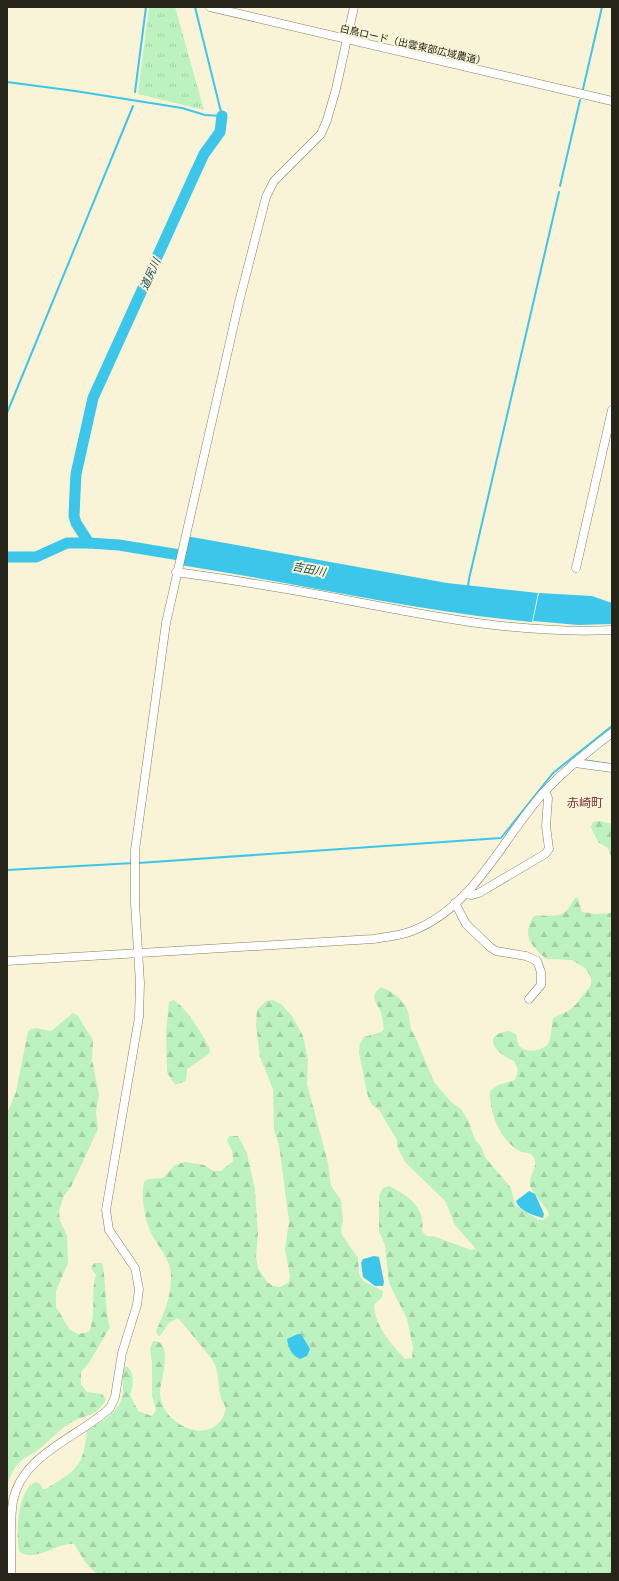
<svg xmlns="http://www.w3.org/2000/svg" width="619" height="1581" font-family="Ubuntu,'Noto Sans JP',sans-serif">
<defs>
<pattern id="forest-firs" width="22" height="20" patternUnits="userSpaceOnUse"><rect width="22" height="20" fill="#bcf2c0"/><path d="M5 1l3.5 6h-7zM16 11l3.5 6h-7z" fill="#a2cfa4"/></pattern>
<pattern id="park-tufts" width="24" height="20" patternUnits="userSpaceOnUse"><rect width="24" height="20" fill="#bcf2c0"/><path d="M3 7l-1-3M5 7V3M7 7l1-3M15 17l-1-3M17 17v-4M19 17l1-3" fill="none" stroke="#a2cfa4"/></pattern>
</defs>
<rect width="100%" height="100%" fill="#f9f4d8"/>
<g fill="url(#forest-firs)">
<polygon points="600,821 612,824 612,859 608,848 598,842 591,827 593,822"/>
<path d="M575,898H578L582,912L596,914L612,913V1574H97L86,1563L74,1544C57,1542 35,1564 19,1551C16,1535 17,1488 36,1482L40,1484L43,1489H46C76,1470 83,1468 87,1431C102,1421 121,1412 123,1392C123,1384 122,1375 125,1367H128C135,1375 133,1386 130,1395L138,1411L152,1416L156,1410L152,1396V1362L150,1349L153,1341C175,1340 160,1382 160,1392C160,1412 177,1426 194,1430C207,1433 221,1426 225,1412C227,1406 223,1404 221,1398C217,1387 220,1374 214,1363C212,1359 209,1356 207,1353C197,1341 188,1329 178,1318L169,1323L160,1336H158L156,1331C164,1313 171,1298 171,1278C172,1258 155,1245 149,1228C144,1214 141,1196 144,1182L148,1179L163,1178L175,1165L185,1162L204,1165L214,1171H221L233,1161L232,1150L227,1141L229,1136H238L247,1153L255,1190L258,1234L256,1257L258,1268L266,1281L273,1286L280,1287L289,1282L290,1276L285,1250L289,1221L279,1145L274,1130L273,1089L260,1057L256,1025L257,1010L266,1001L273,1000L281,1004L292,1016L303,1036L308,1060L307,1084L328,1163L331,1186L341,1200L343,1221L341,1230L342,1235L358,1258L359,1274L363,1281L383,1291L382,1297L374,1305C375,1327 391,1343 405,1359L412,1358L413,1348L407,1319L389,1283L385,1245L379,1231V1196L383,1188L389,1186C408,1195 426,1207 422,1231L426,1236L436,1237L471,1250L476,1249L455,1225L446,1202L406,1163L397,1147V1140L379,1110L372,1105L368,1097L359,1053L360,1043L364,1037L381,1032L384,1029C383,1023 382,1015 380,1010C375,1000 370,996 381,987C391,991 403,999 407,1009C411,1019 408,1027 415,1036L434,1082L451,1102L461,1109L469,1122L475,1140L481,1146L485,1157L511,1188L515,1205L537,1219C542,1221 545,1219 549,1215L547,1210C542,1203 535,1195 531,1188C526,1178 539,1167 534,1158C531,1151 524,1154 518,1150C500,1139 489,1113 490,1091L498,1085L515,1080L518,1070L514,1061C496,1054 479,1034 510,1031L517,1035C517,1038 517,1042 519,1045C524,1054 542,1051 548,1044C552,1038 551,1026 553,1018L570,1010L577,1003L591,985V977L585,968L572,960L546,959C531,945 521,936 534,916C545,914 557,919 566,911C570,907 572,902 575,898Z"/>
<path d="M173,1000C185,1005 204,1037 210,1049L209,1054L187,1069L186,1081L175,1085L167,1072L166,1034L169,1002Z"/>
<path d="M73,1013L78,1016L93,1040L92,1060L99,1094L96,1112L98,1129L71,1187L64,1196L59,1211L60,1221L67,1235L68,1263L56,1291V1307L70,1330L78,1334L89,1332C97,1313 90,1294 96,1275L91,1268L94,1263H102C107,1285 104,1307 110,1328C100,1341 92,1362 81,1372V1384L87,1392L102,1394L106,1400C94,1417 92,1413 76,1420C61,1427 52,1439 39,1449C34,1454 26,1456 21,1461C14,1467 10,1477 7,1485L8,1111L16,1092L28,1031C37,1025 42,1031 51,1031Z"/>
</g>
<polygon fill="url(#park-tufts)" points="149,7 175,7 204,110 138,94"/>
<g fill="#3cc6ea">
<path d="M186,536L447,583L538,593L532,622C413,611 297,583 180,565Z"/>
<polygon points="539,593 592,596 612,603 612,624 578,625 533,621"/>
<path d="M529,1191L535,1194L544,1214L543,1218C533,1215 519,1211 516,1201Z"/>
<polygon points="374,1256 379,1257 384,1282 383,1286 375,1286 363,1277 361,1263 363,1259"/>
<path d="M298,1334H301L310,1349L307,1356L300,1359C292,1356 288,1347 287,1339Z"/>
</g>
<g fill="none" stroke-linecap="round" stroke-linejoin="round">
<g stroke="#3cc6ea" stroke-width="2">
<polyline points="7,82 75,91 182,108 205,115 222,116 195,7"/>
<polyline points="583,89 602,7"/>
<polyline points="135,92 146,7"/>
<polyline points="560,186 580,100"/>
<polyline points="7,413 133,106"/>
<polyline points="468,586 469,579 559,192"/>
<polyline points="583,760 608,764"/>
<polyline points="138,863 501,838 553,773 612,726"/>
<polyline points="7,870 134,863"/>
</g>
<g stroke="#3cc6ea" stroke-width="11">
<polyline points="89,543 76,523 74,516 75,493 76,474 93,398 192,180 204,154 220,132 222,116"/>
<polyline points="7,557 36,557 67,543 89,543 119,545 192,557"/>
</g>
<defs>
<g id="minor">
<polyline points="210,7 612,101"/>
<polyline points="576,568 612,410"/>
<path d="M176,572C227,579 277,587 326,596C420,614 516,635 612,630"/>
<polyline points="575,763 612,768"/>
<polyline points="465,894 472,895 479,893 545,854 549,849 546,826 548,798 545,792"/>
<polyline points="455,903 466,924 490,947 496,951 526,956 537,961 541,972 541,985 529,999"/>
<path d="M7,961L373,939C386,937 400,936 412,931C475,907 502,838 545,791C565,770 588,751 612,733"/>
<path d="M11,1574C12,1550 9,1525 13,1501C22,1454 79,1437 110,1408L115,1397L122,1353L137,1305L139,1289L135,1268L109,1230L106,1210L139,1017L140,983L135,903V850L166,623L239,302L266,197L274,181L321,134L327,120L336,89L354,7"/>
</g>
</defs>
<use href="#minor" stroke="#837e65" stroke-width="9"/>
<use href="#minor" stroke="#fff" stroke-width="8"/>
</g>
<g text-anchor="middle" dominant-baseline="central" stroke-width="4" stroke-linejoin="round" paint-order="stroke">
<g font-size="10" fill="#27251a" stroke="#f9f4d8">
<text transform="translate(413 45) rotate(13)">白鳥ロード（出雲東部広域農道）</text>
</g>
<g font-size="11" font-style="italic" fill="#174f5e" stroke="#f9f4d8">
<text transform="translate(150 274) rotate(-66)">道尻川</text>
<text transform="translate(309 569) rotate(11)">吉田川</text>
</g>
<g font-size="12" fill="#752e3b" stroke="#f9f4d8">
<text x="585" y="802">赤崎町</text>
</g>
</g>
<rect width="619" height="1581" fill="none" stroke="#27251a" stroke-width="16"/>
</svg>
